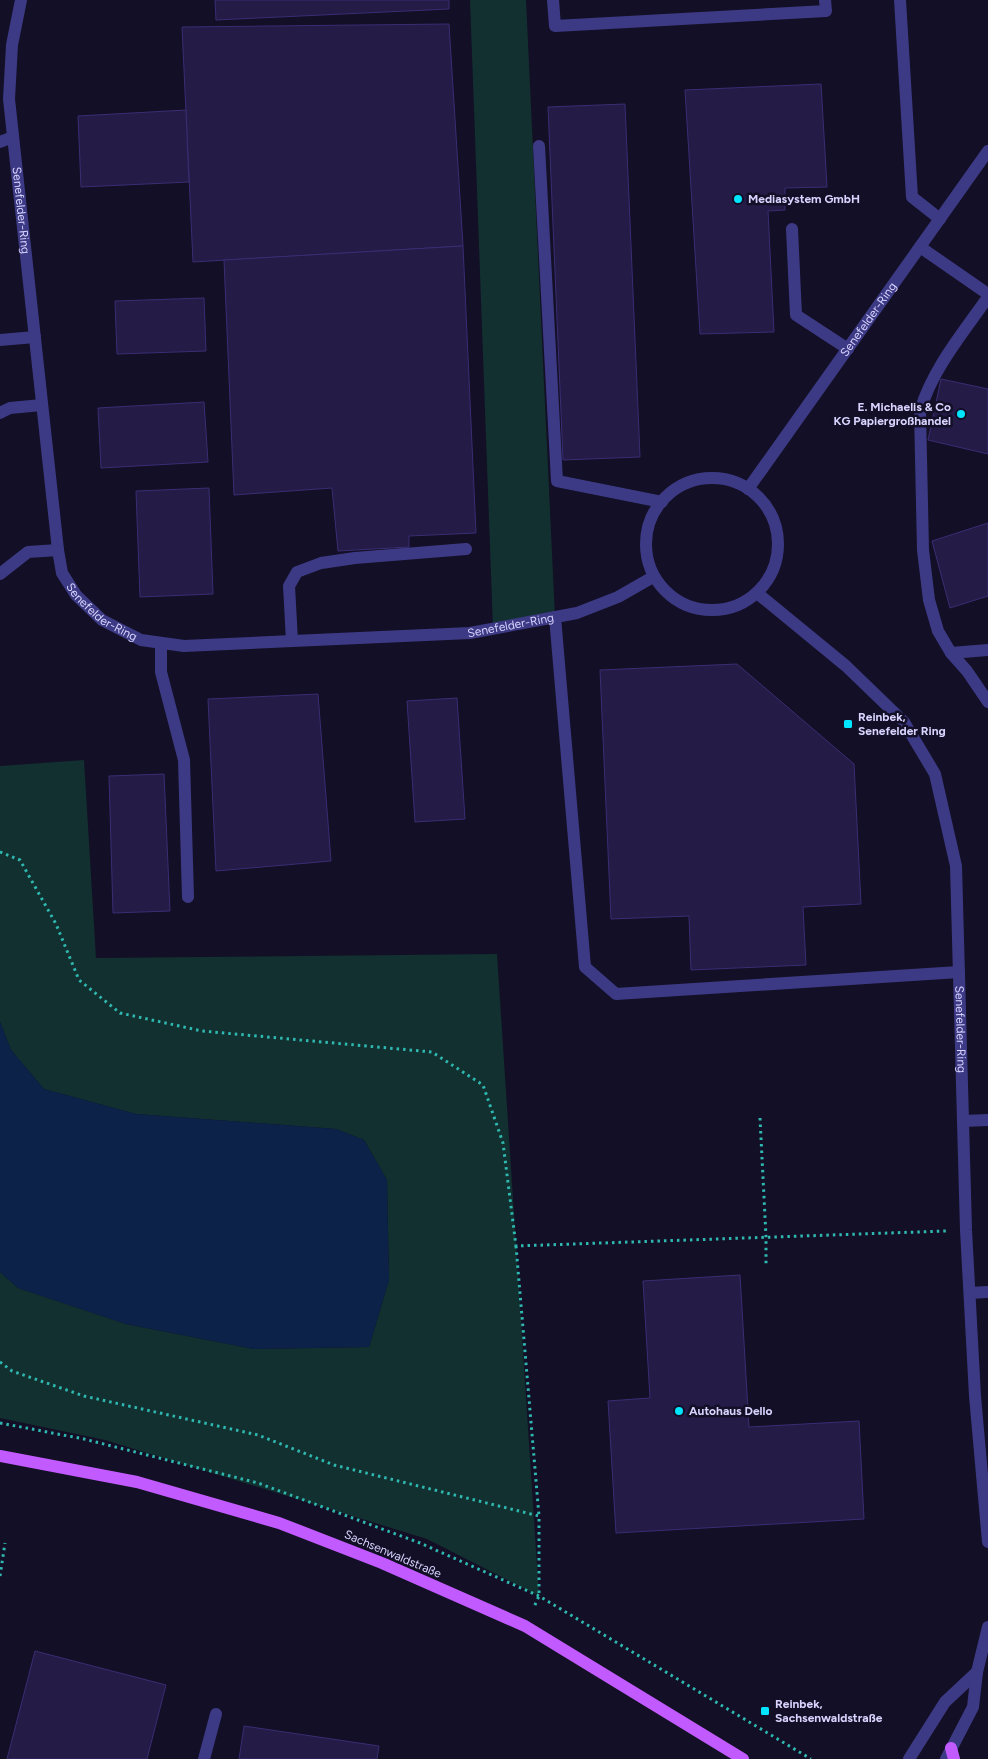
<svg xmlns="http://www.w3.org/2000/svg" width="988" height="1759" font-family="Figtree,sans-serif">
<rect width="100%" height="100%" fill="#130f26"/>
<g fill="#12302f">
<polygon points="470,0 526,0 555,617 493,629"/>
<polygon points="84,760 96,958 497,954 539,1596 427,1539 105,1440 0,1418 0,1272 18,1288 126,1324 254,1349 369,1347 389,1280 387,1180 364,1140 336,1129 136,1114 44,1089 11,1050 0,1022 0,766"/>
</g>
<polygon fill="#0c2248" points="0,1022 11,1050 44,1089 136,1114 336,1129 364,1140 387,1180 389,1280 369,1347 254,1349 126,1324 18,1288 0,1272"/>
<g fill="#241b47" stroke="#3b2d73">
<polygon points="215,0 449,0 449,9 216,20"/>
<polygon points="449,24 463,246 193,262 182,27"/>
<polygon points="821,84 827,187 785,188 785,210 768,211 774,332 700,334 685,90"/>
<polygon points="625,104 640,457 563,460 548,107"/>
<polygon points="186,110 189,182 81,187 78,116"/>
<polygon points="463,246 476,533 409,536 409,547 338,551 332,488 234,495 224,260"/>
<polygon points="204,298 206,351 117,354 115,301"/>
<polygon points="941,379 988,389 988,454 928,440"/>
<polygon points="204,402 208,462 101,468 98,408"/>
<polygon points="209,488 213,594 140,597 136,491"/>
<polygon points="988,523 988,596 950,608 932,541"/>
<polygon points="737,664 854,764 861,904 803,907 806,965 691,970 689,916 611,919 600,670"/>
<polygon points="318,694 331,861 216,871 208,699"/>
<polygon points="457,698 465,819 415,822 407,701"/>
<polygon points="164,774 170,911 113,913 109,776"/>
<polygon points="740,1275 749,1427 859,1421 864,1519 616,1533 608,1401 650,1398 643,1281"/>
<polygon points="35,1651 166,1685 147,1759 7,1759"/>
<polygon points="244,1726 379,1746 377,1759 239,1759"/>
</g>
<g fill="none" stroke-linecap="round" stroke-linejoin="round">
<g stroke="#2fb8b0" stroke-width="3" stroke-dasharray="2.5 4" stroke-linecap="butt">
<polyline points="0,852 20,860 56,924 79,980 120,1013 202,1031 432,1052 483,1085 503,1143 516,1246 946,1231"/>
<polyline points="760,1118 766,1237 766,1266"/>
<polyline points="516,1246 539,1516"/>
<polyline points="0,1362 12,1371 84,1396 258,1435 334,1465 539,1516 539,1596 534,1607"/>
<polyline points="0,1423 84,1439 258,1483 420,1543 539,1596 811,1759"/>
<polyline points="0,1576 5,1543"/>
</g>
<g stroke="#3d3a85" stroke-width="12">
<path id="s1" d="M21,0L12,45L9,99L58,550L62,573L76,595L102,620L141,640L184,646L470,633L577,613L618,597L653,577"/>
<polyline points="553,0 555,26 826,11 825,0"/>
<polyline points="900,0 912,197 940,219"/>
<polyline points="0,142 13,137"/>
<polyline points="539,146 557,481 662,502"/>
<polyline points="792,229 796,315 848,349"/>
<polyline points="920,247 988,294"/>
<path d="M988,297C963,333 933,368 920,411L923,550L929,600L938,631L951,653L967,671L988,702"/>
<polyline points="0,340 35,337"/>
<polyline points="0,413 10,408 42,405"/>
<circle cx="712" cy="544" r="66"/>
<path id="s2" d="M748,489L988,151"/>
<polyline points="0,574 28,552 58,550"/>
<path id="s3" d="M757,593L846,666L904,722L935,774L956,866L966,1230L975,1396L988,1542"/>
<polyline points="555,617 585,967 616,994 959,972"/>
<polyline points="292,641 289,586 297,572 321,563 355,558 466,549"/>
<polyline points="161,644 161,672 184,760 188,897"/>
<polyline points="951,653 988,650"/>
<polyline points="963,1121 988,1120"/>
<polyline points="970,1293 988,1292"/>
<polyline points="204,1759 216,1714"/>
<polyline points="909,1759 945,1702 977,1672"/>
<polyline points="946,1759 973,1707 977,1672 988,1627"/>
</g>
<g stroke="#c25bff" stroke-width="12">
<polyline points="0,1456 137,1482 279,1523 382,1563 525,1626 743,1759"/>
<polyline points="951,1748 954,1759"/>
</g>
</g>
<g fill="#00e5ff" stroke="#130f26" stroke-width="2">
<circle cx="738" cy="199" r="5"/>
<circle cx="961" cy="414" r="5"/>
<rect x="843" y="719" width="10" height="10" rx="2.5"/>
<circle cx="679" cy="1411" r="5"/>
<rect x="760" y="1706" width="10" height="10" rx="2.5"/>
</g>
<g text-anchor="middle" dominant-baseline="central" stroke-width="5" stroke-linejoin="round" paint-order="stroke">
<g font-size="12" font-weight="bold" fill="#d9d4ff" stroke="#130f26" text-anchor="start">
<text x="748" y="199">Mediasystem GmbH</text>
<text x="951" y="407" text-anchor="end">E. Michaelis &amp; Co<tspan x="951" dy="14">KG Papiergroßhandel</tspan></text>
<text x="858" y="717">Reinbek,<tspan x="858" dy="14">Senefelder Ring</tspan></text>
<text x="689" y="1411">Autohaus Dello</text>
<text x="775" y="1704">Reinbek,<tspan x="775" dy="14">Sachsenwaldstraße</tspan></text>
</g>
<g font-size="12" fill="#d9d4ff" stroke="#130f26">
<text stroke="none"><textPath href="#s1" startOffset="212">Senefelder-Ring</textPath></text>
<text stroke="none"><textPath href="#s2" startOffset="208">Senefelder-Ring</textPath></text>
<text stroke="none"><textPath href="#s1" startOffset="634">Senefelder-Ring</textPath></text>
<text stroke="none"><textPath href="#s1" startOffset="1054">Senefelder-Ring</textPath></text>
<text stroke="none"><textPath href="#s3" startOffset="514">Senefelder-Ring</textPath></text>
<text transform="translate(393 1554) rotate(23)">Sachsenwaldstraße</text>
</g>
</g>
</svg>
